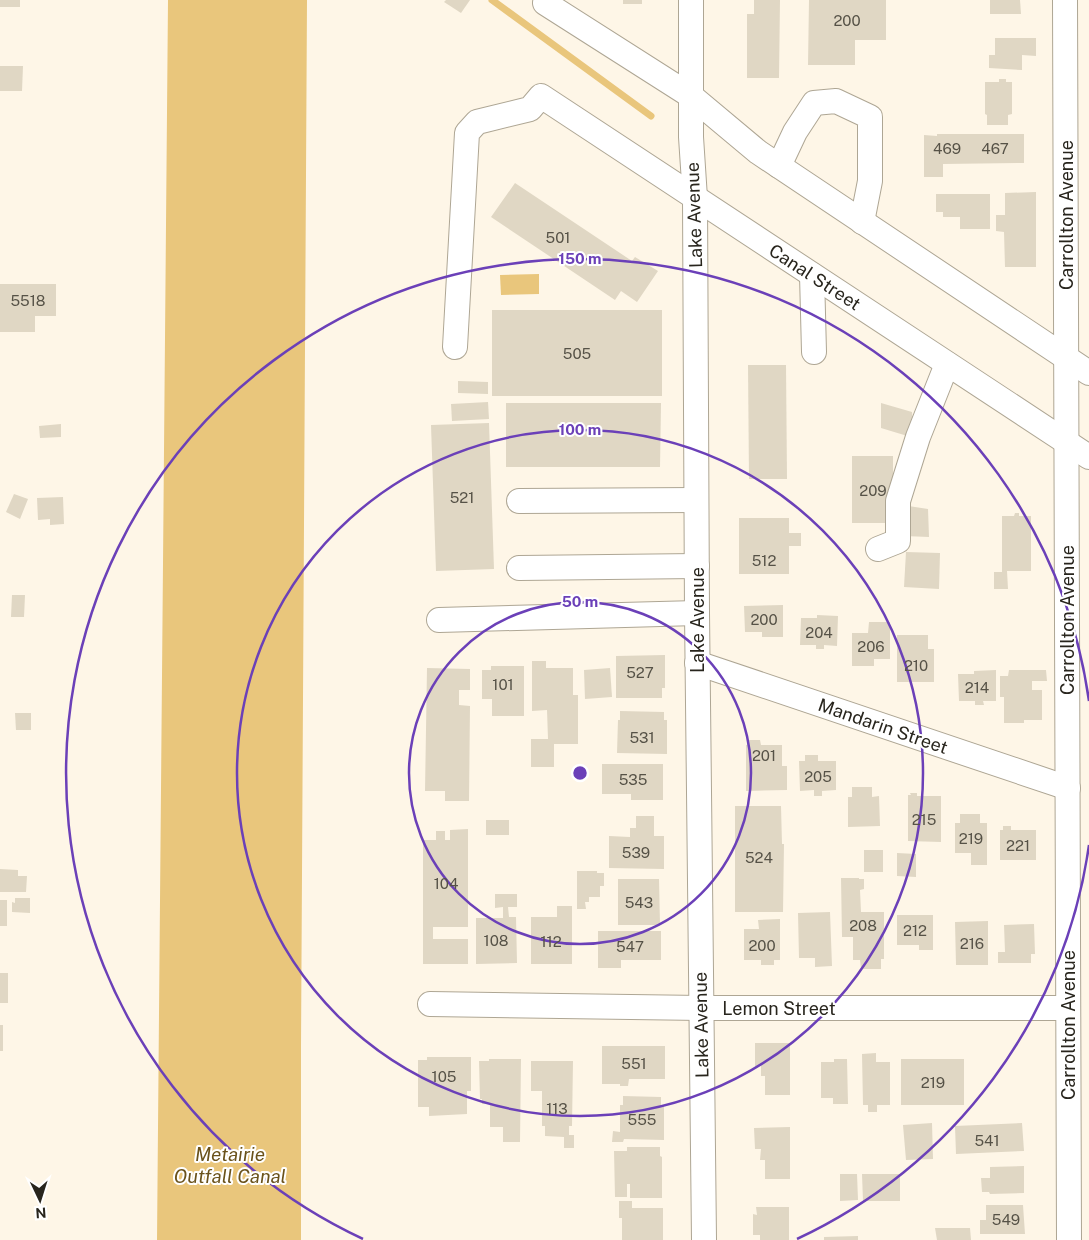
<svg xmlns="http://www.w3.org/2000/svg" width="1089" height="1240" font-family="'Public Sans',sans-serif">
<rect width="100%" height="100%" fill="#fef6e7"/>
<g fill="#e9c67c">
<polygon points="168,0 307,0 301,1048 301,1240 157,1240"/>
<polygon points="539,274 539,294 501,295 500,275"/>
</g>
<g fill="none" stroke-linecap="round" stroke-linejoin="round">
<polyline stroke="#e9c67c" stroke-width="7" points="492,0 651,116"/>
</g>
<g fill="#e0d7c4">
<rect x="0" y="0" width="20" height="7"/>
<polygon points="446,0 470,0 461,13 444,2"/>
<rect x="623" y="0" width="19" height="4"/>
<polygon points="754,0 780,0 779,78 747,78 747,14 754,14"/>
<polygon points="809,0 886,0 886,40 855,40 855,65 808,65"/>
<polygon points="990,0 1020,0 1021,14 990,14"/>
<polygon points="995,38 1036,38 1036,56 1022,55 1022,70 989,68 989,55 995,55"/>
<polygon points="0,66 23,66 22,91 0,91"/>
<polygon points="999,79 1006,79 1006,82 1012,82 1012,114 1008,115 1008,125 987,125 987,115 985,114 985,82 999,82"/>
<polygon points="937,134 1024,134 1024,163 943,164 943,177 924,177 924,135 937,136"/>
<polygon points="515,183 632,261 635,257 658,271 637,302 621,291 615,300 491,217"/>
<polygon points="1036,192 1036,267 1005,267 1004,232 996,231 996,215 1005,215 1005,193"/>
<polygon points="936,194 990,194 990,229 960,229 960,217 943,217 943,212 936,212"/>
<polygon points="0,284 56,284 56,316 35,316 35,332 0,332"/>
<rect x="492" y="310" width="170" height="86"/>
<polygon points="748,365 786,365 787,479 749,479"/>
<polygon points="458,381 488,382 488,394 458,393"/>
<polygon points="488,402 489,419 452,421 451,404"/>
<polygon points="506,403 661,403 660,467 506,467"/>
<polygon points="881,403 912,412 914,438 881,428"/>
<polygon points="489,423 494,569 436,571 431,425"/>
<polygon points="61,424 61,437 40,438 39,426"/>
<rect x="852" y="456" width="41" height="67"/>
<polygon points="14,494 28,499 20,519 6,512"/>
<polygon points="63,497 64,524 50,525 50,519 38,520 37,498"/>
<polygon points="902,505 928,509 929,537 904,536"/>
<polygon points="1015,513 1019,513 1019,516 1031,516 1031,571 1007,571 1008,589 994,589 994,572 1002,572 1002,516 1014,516"/>
<polygon points="739,518 789,518 789,533 801,533 801,546 789,546 789,574 739,574"/>
<polygon points="906,552 940,553 939,589 904,587"/>
<polygon points="12,595 25,595 24,617 11,617"/>
<polygon points="783,605 783,637 762,637 762,632 745,632 744,606"/>
<polygon points="817,615 838,616 837,646 824,645 824,649 816,649 816,645 800,645 801,618 817,618"/>
<polygon points="869,622 890,622 890,659 874,659 874,666 852,666 852,633 868,633"/>
<polygon points="897,635 928,635 928,649 934,649 934,682 897,682"/>
<polygon points="665,655 665,688 662,688 662,698 616,698 616,656"/>
<polygon points="532,661 546,661 546,668 573,668 573,695 578,695 578,744 554,744 554,767 531,767 531,739 548,739 547,710 532,711"/>
<polygon points="491,666 524,666 524,716 492,716 492,699 482,699 482,670 491,670"/>
<polygon points="427,668 470,669 470,690 459,690 459,705 470,706 469,801 445,801 445,791 425,791"/>
<polygon points="610,668 612,697 585,699 584,670"/>
<polygon points="996,670 996,701 983,701 984,705 975,705 975,701 959,701 958,674 974,674 974,671"/>
<polygon points="1009,670 1046,670 1047,681 1032,681 1032,690 1042,690 1042,720 1024,720 1024,723 1004,723 1004,697 1000,697 1000,676 1008,676"/>
<polygon points="620,711 664,712 664,720 667,720 667,754 617,753 618,720 620,720"/>
<polygon points="15,713 31,713 31,730 16,730"/>
<polygon points="747,740 760,740 761,745 782,745 782,766 787,766 787,790 746,791 746,745 747,745"/>
<polygon points="805,755 818,755 818,761 836,761 836,790 822,791 822,796 814,796 814,790 800,791 799,761 805,761"/>
<polygon points="602,764 663,764 663,800 631,800 631,794 602,794"/>
<polygon points="852,787 872,787 872,797 879,796 880,826 848,827 848,797 852,797"/>
<polygon points="910,793 917,793 917,796 941,796 941,842 908,841 908,795 911,795"/>
<polygon points="735,806 781,806 782,844 784,844 783,912 735,912"/>
<polygon points="960,814 980,814 980,823 987,823 987,865 971,865 971,853 955,853 955,823 960,823"/>
<polygon points="636,816 654,816 654,836 664,836 664,869 609,868 609,836 630,837 630,828 636,828"/>
<rect x="486" y="820" width="23" height="15"/>
<polygon points="1003,826 1011,826 1011,830 1036,830 1036,860 1000,860 1000,830 1003,830"/>
<polygon points="468,829 468,927 433,927 433,939 468,939 468,964 423,964 423,840 436,840 436,831 445,831 445,840 450,840 450,830"/>
<rect x="864" y="850" width="19" height="22"/>
<polygon points="897,853 916,854 916,877 897,876"/>
<polygon points="0,869 18,870 18,876 27,876 26,892 0,892"/>
<polygon points="577,871 597,871 597,873 604,873 604,886 600,886 600,897 589,897 589,902 585,902 586,909 577,909"/>
<polygon points="841,878 859,878 859,879 864,879 864,889 860,890 861,912 884,912 884,959 881,959 881,969 861,969 860,960 853,960 853,937 842,937"/>
<polygon points="618,879 659,879 660,925 618,925"/>
<polygon points="495,894 517,894 517,907 508,907 509,917 516,917 517,963 476,964 476,918 503,918 503,907 495,908"/>
<polygon points="15,898 30,898 30,913 12,912 12,902 15,903"/>
<rect x="0" y="900" width="7" height="26"/>
<polygon points="557,906 572,906 572,964 531,964 531,917 557,917"/>
<polygon points="830,912 832,966 815,967 815,958 799,958 798,913"/>
<polygon points="897,915 933,915 933,950 919,950 919,945 897,945"/>
<polygon points="780,919 780,960 774,960 774,965 761,965 761,960 744,960 744,929 759,929 758,920"/>
<polygon points="988,921 988,965 956,965 955,922"/>
<polygon points="1034,924 1035,954 1031,954 1031,963 998,963 998,952 1005,952 1004,925"/>
<polygon points="598,931 661,931 661,960 621,960 621,968 598,968"/>
<rect x="0" y="973" width="8" height="30"/>
<rect x="0" y="1025" width="3" height="26"/>
<polygon points="755,1043 790,1043 790,1095 765,1095 765,1076 761,1076 761,1066 755,1066"/>
<polygon points="602,1046 665,1046 665,1079 629,1079 628,1086 620,1086 620,1084 602,1084"/>
<polygon points="876,1053 876,1062 890,1062 890,1105 877,1105 877,1112 868,1112 868,1105 863,1105 862,1054"/>
<polygon points="427,1057 471,1057 471,1091 467,1091 467,1114 429,1116 429,1107 418,1107 418,1060 427,1060"/>
<polygon points="489,1059 521,1059 520,1142 503,1142 503,1127 490,1127 490,1104 482,1104 482,1099 480,1099 479,1061 489,1061"/>
<polygon points="834,1059 847,1059 848,1104 833,1104 833,1098 821,1098 821,1062 834,1062"/>
<rect x="901" y="1059" width="63" height="46"/>
<polygon points="531,1061 573,1061 572,1126 569,1126 569,1135 574,1135 574,1148 564,1148 564,1137 545,1136 545,1126 542,1126 542,1091 531,1091"/>
<polygon points="623,1096 661,1097 661,1106 664,1106 664,1140 624,1139 623,1142 612,1142 613,1131 620,1132 620,1105 623,1105"/>
<polygon points="932,1123 933,1159 906,1160 903,1125"/>
<polygon points="1022,1123 1024,1151 956,1154 955,1126"/>
<polygon points="790,1127 790,1179 765,1179 765,1160 760,1160 761,1149 755,1149 754,1128"/>
<polygon points="627,1147 660,1147 660,1156 662,1157 662,1198 630,1198 630,1184 627,1184 627,1197 615,1197 614,1151 627,1151"/>
<polygon points="1024,1166 1024,1193 990,1194 989,1192 982,1192 981,1178 990,1178 990,1167"/>
<polygon points="840,1174 857,1174 858,1200 840,1201"/>
<polygon points="862,1174 900,1174 900,1201 863,1201"/>
<polygon points="619,1201 632,1201 632,1208 663,1208 663,1240 622,1240 622,1218 619,1218"/>
<polygon points="986,1205 1023,1205 1025,1234 980,1234 980,1220 986,1220"/>
<polygon points="756,1207 789,1207 789,1240 760,1240 760,1235 753,1235 753,1214 757,1215"/>
<polygon points="935,1228 970,1228 971,1240 937,1240"/>
<polygon points="858,1236 858,1240 824,1240 824,1237"/>
</g>
<g fill="none" stroke-linecap="round" stroke-linejoin="round">
<defs>
<g id="minor">
<polyline points="691,0 691,137 695,198 697,613 704,1240"/>
<polyline points="1065,0 1069,1240"/>
<polyline points="545,3 691,96 758,152 1089,373"/>
<polyline points="779,166 795,132 814,103 836,101 870,117 870,181 862,222"/>
<polyline points="812,275 814,352"/>
<polyline points="455,347 467,133 477,122 530,109 541,96 1089,457"/>
<polyline points="519,501 696,500"/>
<polyline points="878,549 898,541 898,501 918,437 947,364"/>
<polyline points="519,568 697,566"/>
<polyline points="439,620 697,613"/>
<polyline points="697,663 1068,788"/>
<polyline points="430,1004 701,1008 1068,1008"/>
</g>
</defs>
<use href="#minor" stroke="#aea694" stroke-width="26"/>
<use href="#minor" stroke="#fff" stroke-width="24"/>
</g>
<g fill="none" stroke="#6b40b8" stroke-width="2.5">
<circle cx="580" cy="773" r="171"/>
<circle cx="580" cy="773" r="343"/>
<path d="M1089 845A514 514 0 0 1 797 1239M363 1239A514 514 0 1 1 1089 701"/>
</g>
<g text-anchor="middle" dominant-baseline="central" stroke-width="4" stroke-linejoin="round" paint-order="stroke">
<g font-size="15" fill="#565247">
<text x="847" y="20">200</text>
<text x="947" y="148">469</text>
<text x="995" y="148">467</text>
<text x="558" y="237">501</text>
<text x="28" y="300">5518</text>
<text x="577" y="353">505</text>
<text x="873" y="490">209</text>
<text x="462" y="497">521</text>
<text x="764" y="560">512</text>
<text x="764" y="619">200</text>
<text x="819" y="632">204</text>
<text x="871" y="646">206</text>
<text x="916" y="665">210</text>
<text x="640" y="672">527</text>
<text x="503" y="684">101</text>
<text x="977" y="687">214</text>
<text x="642" y="737">531</text>
<text x="764" y="755">201</text>
<text x="818" y="776">205</text>
<text x="633" y="779">535</text>
<text x="924" y="819">215</text>
<text x="971" y="838">219</text>
<text x="1018" y="845">221</text>
<text x="636" y="852">539</text>
<text x="759" y="857">524</text>
<text x="446" y="883">104</text>
<text x="639" y="902">543</text>
<text x="863" y="925">208</text>
<text x="915" y="930">212</text>
<text x="496" y="940">108</text>
<text x="551" y="941">112</text>
<text x="972" y="943">216</text>
<text x="762" y="945">200</text>
<text x="630" y="946">547</text>
<text x="634" y="1063">551</text>
<text x="444" y="1076">105</text>
<text x="933" y="1082">219</text>
<text x="557" y="1108">113</text>
<text x="642" y="1119">555</text>
<text x="987" y="1140">541</text>
<text x="1006" y="1219">549</text>
</g>
<g font-size="18" fill="#28251d" stroke="#fff">
<text transform="translate(694 215) rotate(-92)">Lake Avenue</text>
<text transform="translate(1066 215) rotate(-90)">Carrollton Avenue</text>
<text transform="translate(815 277) rotate(33)">Canal Street</text>
<text transform="translate(697 620) rotate(-90)">Lake Avenue</text>
<text transform="translate(1067 620) rotate(-90)">Carrollton Avenue</text>
<text transform="translate(883 726) rotate(19)">Mandarin Street</text>
<text x="779" y="1008">Lemon Street</text>
<text transform="translate(701 1025) rotate(-91)">Lake Avenue</text>
<text transform="translate(1068 1025) rotate(-90)">Carrollton Avenue</text>
</g>
<g font-size="19" font-style="italic" fill="#6a521b" stroke="#fff">
<text x="230" y="1154">Metairie<tspan x="230" dy="22">Outfall Canal</tspan></text>
</g>
</g>
<circle cx="580" cy="773" r="8" fill="#6b40b8" stroke="#fff" stroke-width="2.5"/>
<g font-size="15" text-anchor="middle" font-weight="bold" fill="#6b40b8" stroke="#fff" stroke-width="4" stroke-linejoin="round" paint-order="stroke">
<text x="580" y="264">150 m</text>
<text x="580" y="435">100 m</text>
<text x="580" y="607">50 m</text>
</g>
<g transform="translate(40 1200) rotate(176)" stroke="#ffffff" stroke-width="4" paint-order="stroke">
<path d="M0-4L9 19L0 12L-9 19Z" fill="#28251d"/>
<text y="-8" font-size="14" font-weight="bold" text-anchor="middle" fill="#28251d">N</text>
</g>
</svg>
